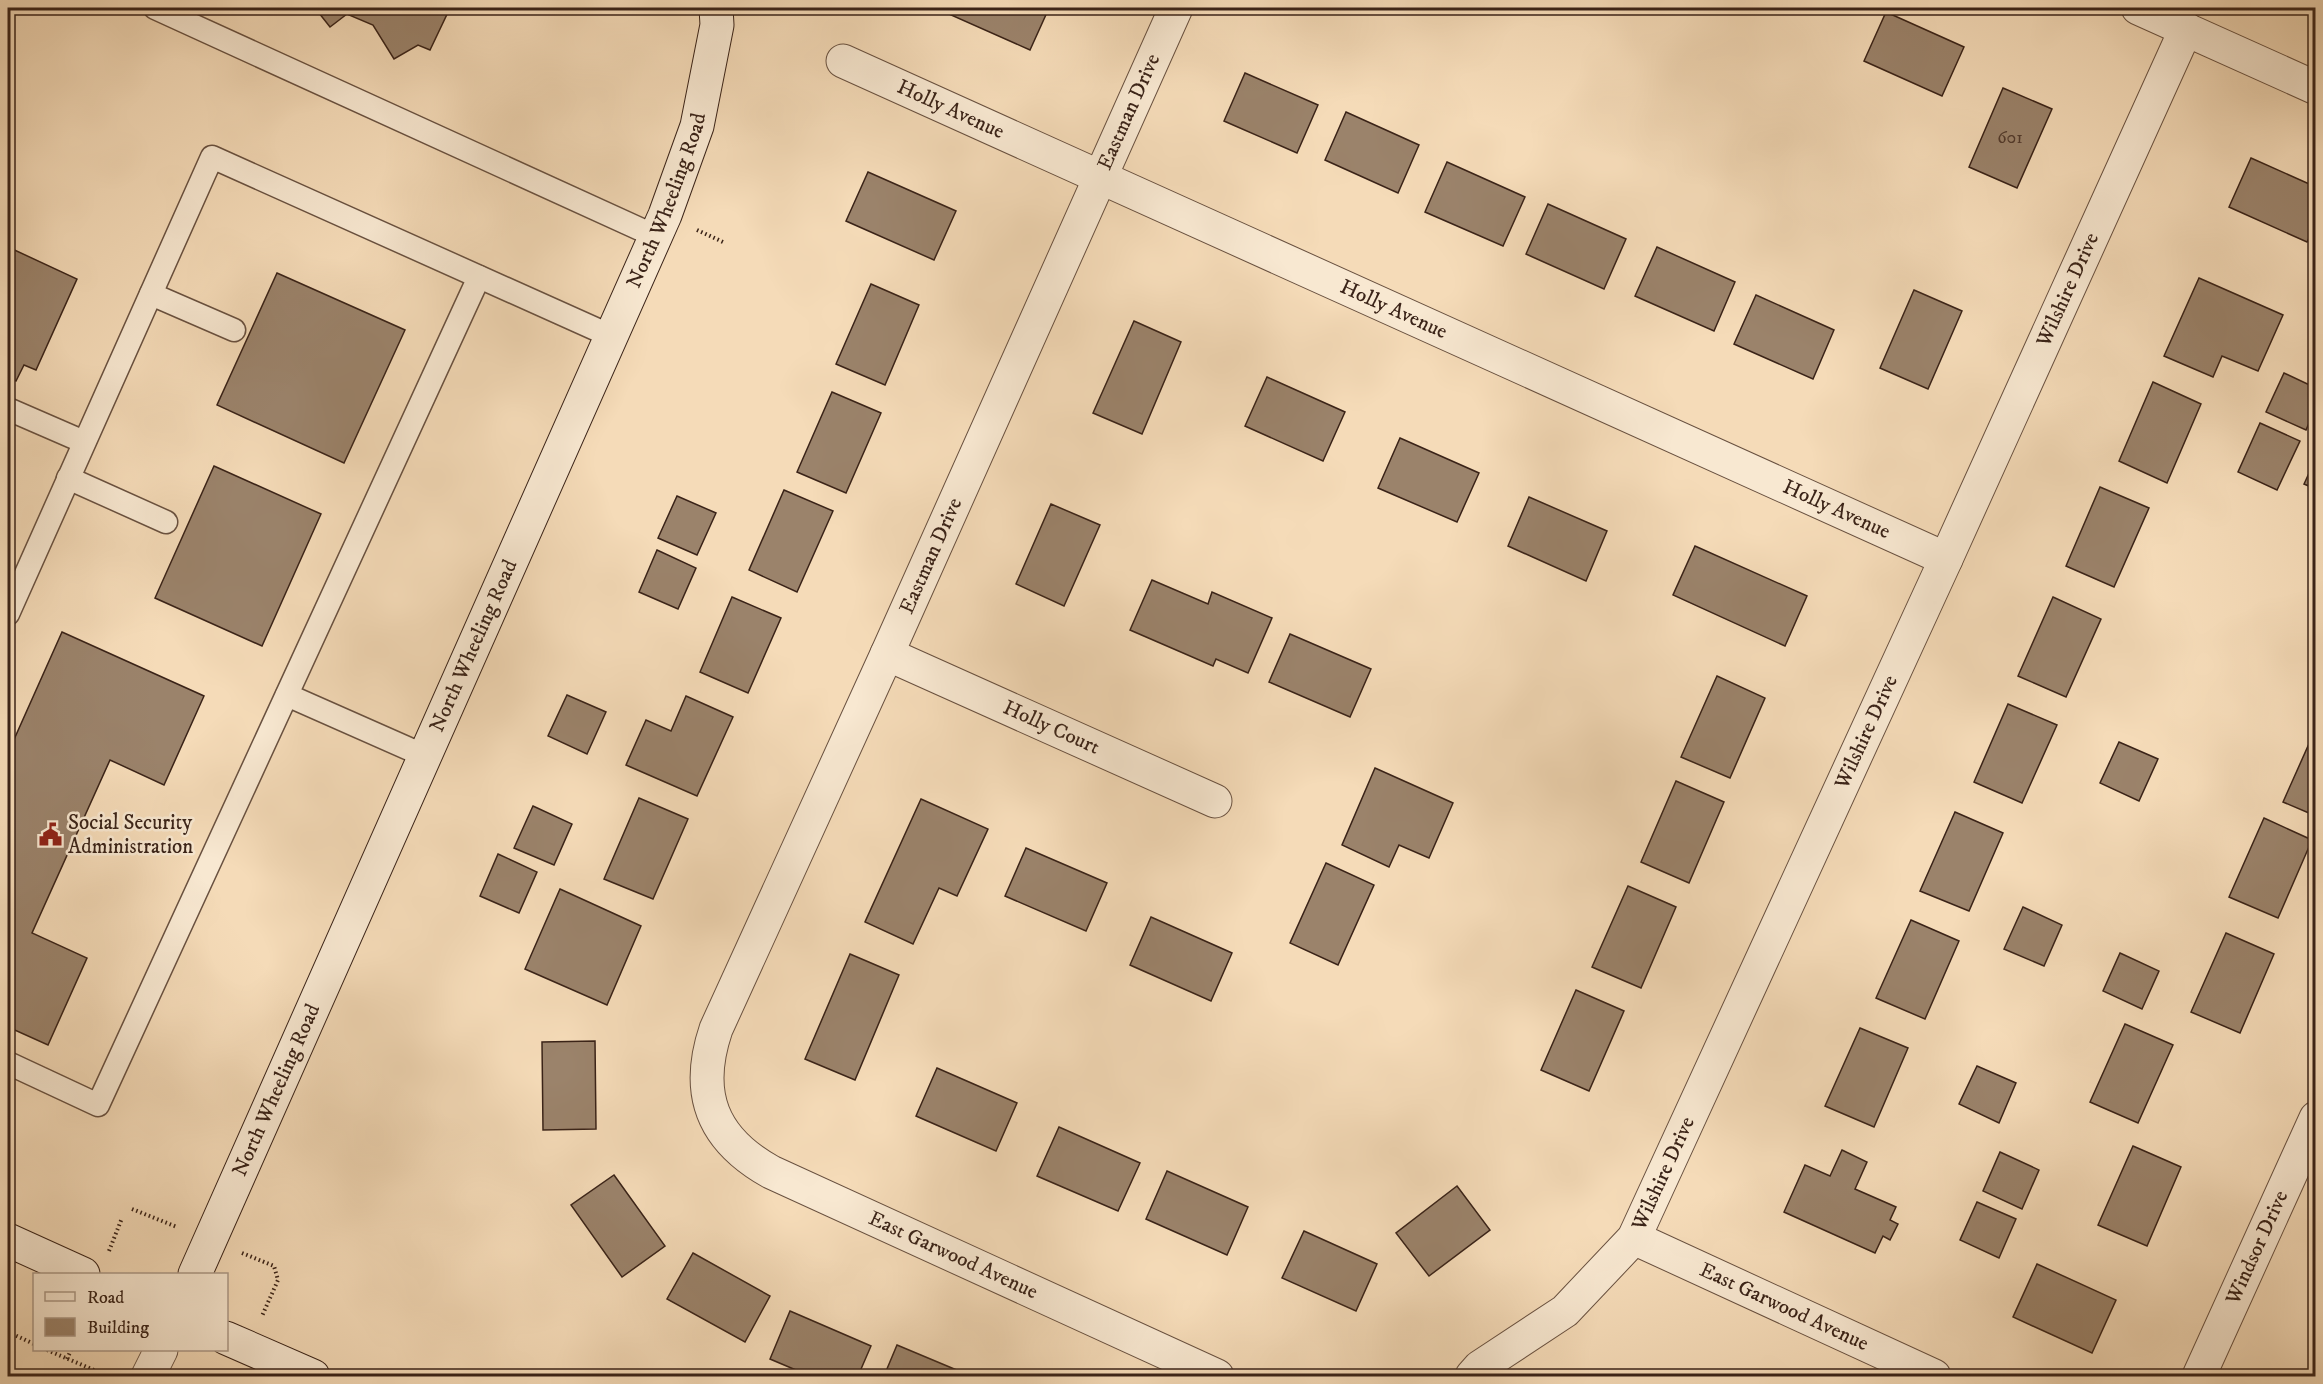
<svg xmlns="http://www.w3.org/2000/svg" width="2323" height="1384" font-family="'IM FELL DW Pica',serif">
<rect width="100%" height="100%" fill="#f5dbb8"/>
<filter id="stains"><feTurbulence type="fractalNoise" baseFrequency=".00333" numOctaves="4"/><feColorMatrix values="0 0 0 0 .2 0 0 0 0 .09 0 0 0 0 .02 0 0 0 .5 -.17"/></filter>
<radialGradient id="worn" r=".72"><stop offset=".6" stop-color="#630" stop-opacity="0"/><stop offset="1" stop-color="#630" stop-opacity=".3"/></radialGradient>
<g fill="#9b836b" stroke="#3a2318" stroke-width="1.5">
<polygon points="315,8 450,8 430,50 418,45 394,59 373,25 347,14 330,27"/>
<polygon points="944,8 1049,8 1030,50 942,11"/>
<polygon points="1886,12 1964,47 1942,96 1864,61"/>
<polygon points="1245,73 1318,105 1297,153 1224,121"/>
<polygon points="2003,88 2052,109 2017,188 1969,167"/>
<polygon points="1346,112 1419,145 1398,193 1325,160"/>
<polygon points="2251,158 2316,187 2316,224 2307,242 2229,207"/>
<polygon points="1447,162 1525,197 1503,246 1425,212"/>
<polygon points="868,172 956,211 934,260 846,221"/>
<polygon points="1548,204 1626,239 1604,289 1526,254"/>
<polygon points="8,247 77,279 36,370 24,365 16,381 8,377"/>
<polygon points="1657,247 1735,282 1714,331 1635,296"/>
<polygon points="277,273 405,330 344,463 217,405"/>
<polygon points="2199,278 2283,315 2258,371 2222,356 2213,377 2164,356"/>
<polygon points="871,284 919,305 885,385 836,364"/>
<polygon points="1914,290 1962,311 1928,389 1880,368"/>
<polygon points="1756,295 1834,330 1813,379 1734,344"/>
<polygon points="1134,321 1181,342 1142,434 1093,413"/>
<polygon points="2284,373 2316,388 2316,407 2306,430 2266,412"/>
<polygon points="1267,377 1345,412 1323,461 1245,426"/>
<polygon points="2153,382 2201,404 2167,483 2119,461"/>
<polygon points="832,392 881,413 846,493 797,472"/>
<polygon points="2260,423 2300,441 2277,490 2238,472"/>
<polygon points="1400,438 1479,473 1457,522 1378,488"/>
<polygon points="2316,458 2316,489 2304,484"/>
<polygon points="214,466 321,514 262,646 155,598"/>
<polygon points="2100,487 2149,508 2114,587 2066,566"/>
<polygon points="784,490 833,511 797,592 749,570"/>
<polygon points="677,496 716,513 697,555 658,538"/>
<polygon points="1529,497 1607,531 1586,581 1508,546"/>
<polygon points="1051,504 1100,525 1064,606 1016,584"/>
<polygon points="1695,546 1807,596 1785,646 1673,595"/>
<polygon points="657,550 696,568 678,609 639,592"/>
<polygon points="1152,580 1208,604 1212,592 1272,618 1248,673 1216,659 1213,666 1130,630"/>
<polygon points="732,597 781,618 748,693 700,672"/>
<polygon points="2053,597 2101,619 2066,697 2018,676"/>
<polygon points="62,632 204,696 164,785 110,760 32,933 87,958 48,1045 8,1027 8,753"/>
<polygon points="1290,634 1371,669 1350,717 1269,682"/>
<polygon points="1717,676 1765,698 1730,778 1681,757"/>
<polygon points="567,695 606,712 587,754 548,736"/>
<polygon points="686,696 733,717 697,796 626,765 646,720 671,731"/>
<polygon points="2008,704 2057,725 2022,803 1974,782"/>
<polygon points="2316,728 2316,816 2283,802"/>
<polygon points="2119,742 2158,759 2139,801 2100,783"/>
<polygon points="1375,768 1453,803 1429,858 1399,845 1389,867 1342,845"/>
<polygon points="1676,781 1724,802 1689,883 1641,862"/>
<polygon points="639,798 688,819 653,899 604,879"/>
<polygon points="921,799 988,829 957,896 939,888 913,944 865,922"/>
<polygon points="533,806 572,824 554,865 514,848"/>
<polygon points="1955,812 2003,833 1969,911 1920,891"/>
<polygon points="2264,818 2312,840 2278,918 2229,897"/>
<polygon points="1026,848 1107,883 1086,931 1005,896"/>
<polygon points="498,854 537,872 519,913 480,896"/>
<polygon points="1326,863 1374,885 1338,965 1290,943"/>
<polygon points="1628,886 1676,907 1641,988 1592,967"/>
<polygon points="560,889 641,926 607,1005 525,969"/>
<polygon points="2023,907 2062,925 2044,966 2004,949"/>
<polygon points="1151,917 1232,953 1211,1001 1130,965"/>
<polygon points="1911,920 1959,941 1925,1019 1876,998"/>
<polygon points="2226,933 2274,954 2240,1033 2191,1012"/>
<polygon points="2120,953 2159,971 2142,1009 2103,991"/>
<polygon points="850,954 899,975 855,1080 805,1059"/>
<polygon points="1576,990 1624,1011 1589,1091 1541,1070"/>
<polygon points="2125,1024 2173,1045 2138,1123 2090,1102"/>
<polygon points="1860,1028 1908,1048 1874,1127 1825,1106"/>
<polygon points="595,1041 596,1129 543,1130 542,1042"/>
<polygon points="1977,1066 2016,1083 1999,1123 1959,1104"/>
<polygon points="937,1068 1017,1103 996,1151 916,1116"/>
<polygon points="1059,1127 1140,1163 1118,1211 1037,1176"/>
<polygon points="2133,1146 2181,1167 2147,1246 2098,1225"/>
<polygon points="1842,1150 1867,1162 1855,1189 1896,1207 1890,1220 1898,1224 1890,1240 1883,1236 1875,1253 1784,1212 1805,1165 1830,1176"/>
<polygon points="2000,1152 2039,1170 2022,1209 1983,1191"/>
<polygon points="1167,1171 1248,1207 1227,1255 1146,1219"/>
<polygon points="614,1175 665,1246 622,1277 571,1205"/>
<polygon points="1457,1186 1490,1230 1429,1276 1396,1233"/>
<polygon points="1977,1202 2016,1219 1999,1258 1960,1240"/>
<polygon points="1304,1231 1377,1264 1356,1311 1282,1278"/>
<polygon points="693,1253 770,1296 745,1342 667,1299"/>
<polygon points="2037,1264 2116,1300 2092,1353 2013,1317"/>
<polygon points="790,1311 871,1346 858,1376 810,1376 770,1359"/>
<polygon points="897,1345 971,1376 884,1376"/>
</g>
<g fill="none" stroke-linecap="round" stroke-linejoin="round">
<defs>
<g id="lane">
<polyline points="155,8 655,236"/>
<polyline points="151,294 234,330"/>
<polyline points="8,409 84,442"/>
<polyline points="68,478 166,522"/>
<polyline points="8,614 212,157 611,336"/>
<polyline points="287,695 425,756"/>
<polyline points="8,1063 98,1105 479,277"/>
</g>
<g id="street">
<path id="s1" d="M1176,8L887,654L716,1029C694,1094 712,1139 771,1172L1217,1376"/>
<polyline points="2138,8 2316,88"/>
<path id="s2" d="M843,61L1946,559"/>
<path id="s3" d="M887,654L1215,801"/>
<path id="s4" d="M1634,1238L1934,1376"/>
<polyline points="148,1376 161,1350"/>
<path id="s5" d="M1472,1376L1480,1367L1565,1311L1634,1238L1946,559L2186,29"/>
<path id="s6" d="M2199,1376L2316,1118"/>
</g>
<g id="secondary">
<polyline points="8,1240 83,1274"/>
<path id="s7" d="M195,1274L665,215L697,126L717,25L716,8"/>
<polyline points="226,1338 313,1376"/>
</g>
</defs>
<use href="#lane" stroke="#695140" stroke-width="25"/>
<use href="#street" stroke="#695140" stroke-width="35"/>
<use href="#secondary" stroke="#3a2318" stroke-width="35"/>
<g stroke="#3a2318" stroke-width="4" stroke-dasharray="1.5 3" stroke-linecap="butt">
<polyline points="697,230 723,242"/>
<polyline points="132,1209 177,1227"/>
<polyline points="109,1251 122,1218"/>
<polyline points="242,1253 274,1266 278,1280 262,1316"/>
<polyline points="8,1332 34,1344"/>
<polyline points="47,1350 108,1376"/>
<polyline points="67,1359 71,1350"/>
</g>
<use href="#lane" stroke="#f8e8d1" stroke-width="22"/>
<use href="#street" stroke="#f8e8d1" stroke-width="33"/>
<use href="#secondary" stroke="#f8e8d1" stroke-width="33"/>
</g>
<defs>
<symbol id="civic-bare" viewBox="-9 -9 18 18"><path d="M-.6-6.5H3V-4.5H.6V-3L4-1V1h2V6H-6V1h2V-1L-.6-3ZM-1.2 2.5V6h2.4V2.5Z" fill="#8f2418" stroke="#f8e8d1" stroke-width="2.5" paint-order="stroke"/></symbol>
</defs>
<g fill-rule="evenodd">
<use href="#civic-bare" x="34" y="818" width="33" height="33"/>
</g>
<g text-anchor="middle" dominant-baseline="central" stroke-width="5" stroke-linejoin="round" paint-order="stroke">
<g font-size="18" fill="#523b2d">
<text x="2010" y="138">601</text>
</g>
<g font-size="21" fill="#3a2318" stroke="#f8e8d1">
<text stroke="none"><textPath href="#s2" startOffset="118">Holly Avenue</textPath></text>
<text transform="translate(1129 112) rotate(-66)">Eastman Drive</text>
<text stroke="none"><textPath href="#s7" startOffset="1173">North Wheeling Road</textPath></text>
<text stroke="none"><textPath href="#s5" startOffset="1257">Wilshire Drive</textPath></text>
<text stroke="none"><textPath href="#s2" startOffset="604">Holly Avenue</textPath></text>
<text stroke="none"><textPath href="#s2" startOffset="1090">Holly Avenue</textPath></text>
<text transform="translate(931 556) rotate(-66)">Eastman Drive</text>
<text stroke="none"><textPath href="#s7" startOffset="687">North Wheeling Road</textPath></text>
<text stroke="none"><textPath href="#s3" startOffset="180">Holly Court</textPath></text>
<text stroke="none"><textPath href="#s5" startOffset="771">Wilshire Drive</textPath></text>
<text stroke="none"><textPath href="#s7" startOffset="201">North Wheeling Road</textPath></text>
<text stroke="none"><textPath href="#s5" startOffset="285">Wilshire Drive</textPath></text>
<text stroke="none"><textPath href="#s6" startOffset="141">Windsor Drive</textPath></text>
<text stroke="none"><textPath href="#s1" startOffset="1490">East Garwood Avenue</textPath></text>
<text stroke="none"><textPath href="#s4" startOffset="165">East Garwood Avenue</textPath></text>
</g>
<g font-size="21" fill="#3a2318" stroke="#f8e8d1" text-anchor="start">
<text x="68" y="823">Social Security<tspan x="68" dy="24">Administration</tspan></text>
</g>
</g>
<rect width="2323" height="1384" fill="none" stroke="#f5dbb8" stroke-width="30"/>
<rect x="9" y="9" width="2305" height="1366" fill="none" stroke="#3a2318" stroke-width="3"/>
<rect x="15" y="15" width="2293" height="1354" fill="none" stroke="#3a2318" stroke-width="1.5"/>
<rect x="33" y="1273" width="195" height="78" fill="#f8e8d1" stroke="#ac9987" stroke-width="1.5"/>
<rect x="45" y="1292" width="30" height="9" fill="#f8e8d1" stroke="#ac9987" stroke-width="1.5"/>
<text x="87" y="1303" font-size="18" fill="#3a2318">Road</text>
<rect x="45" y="1318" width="30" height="18" fill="#9b836b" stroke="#ac9987" stroke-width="1.5"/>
<text x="87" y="1333" font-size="18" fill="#3a2318">Building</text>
<rect width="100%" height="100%" filter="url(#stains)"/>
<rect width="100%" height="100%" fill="url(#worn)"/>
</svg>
